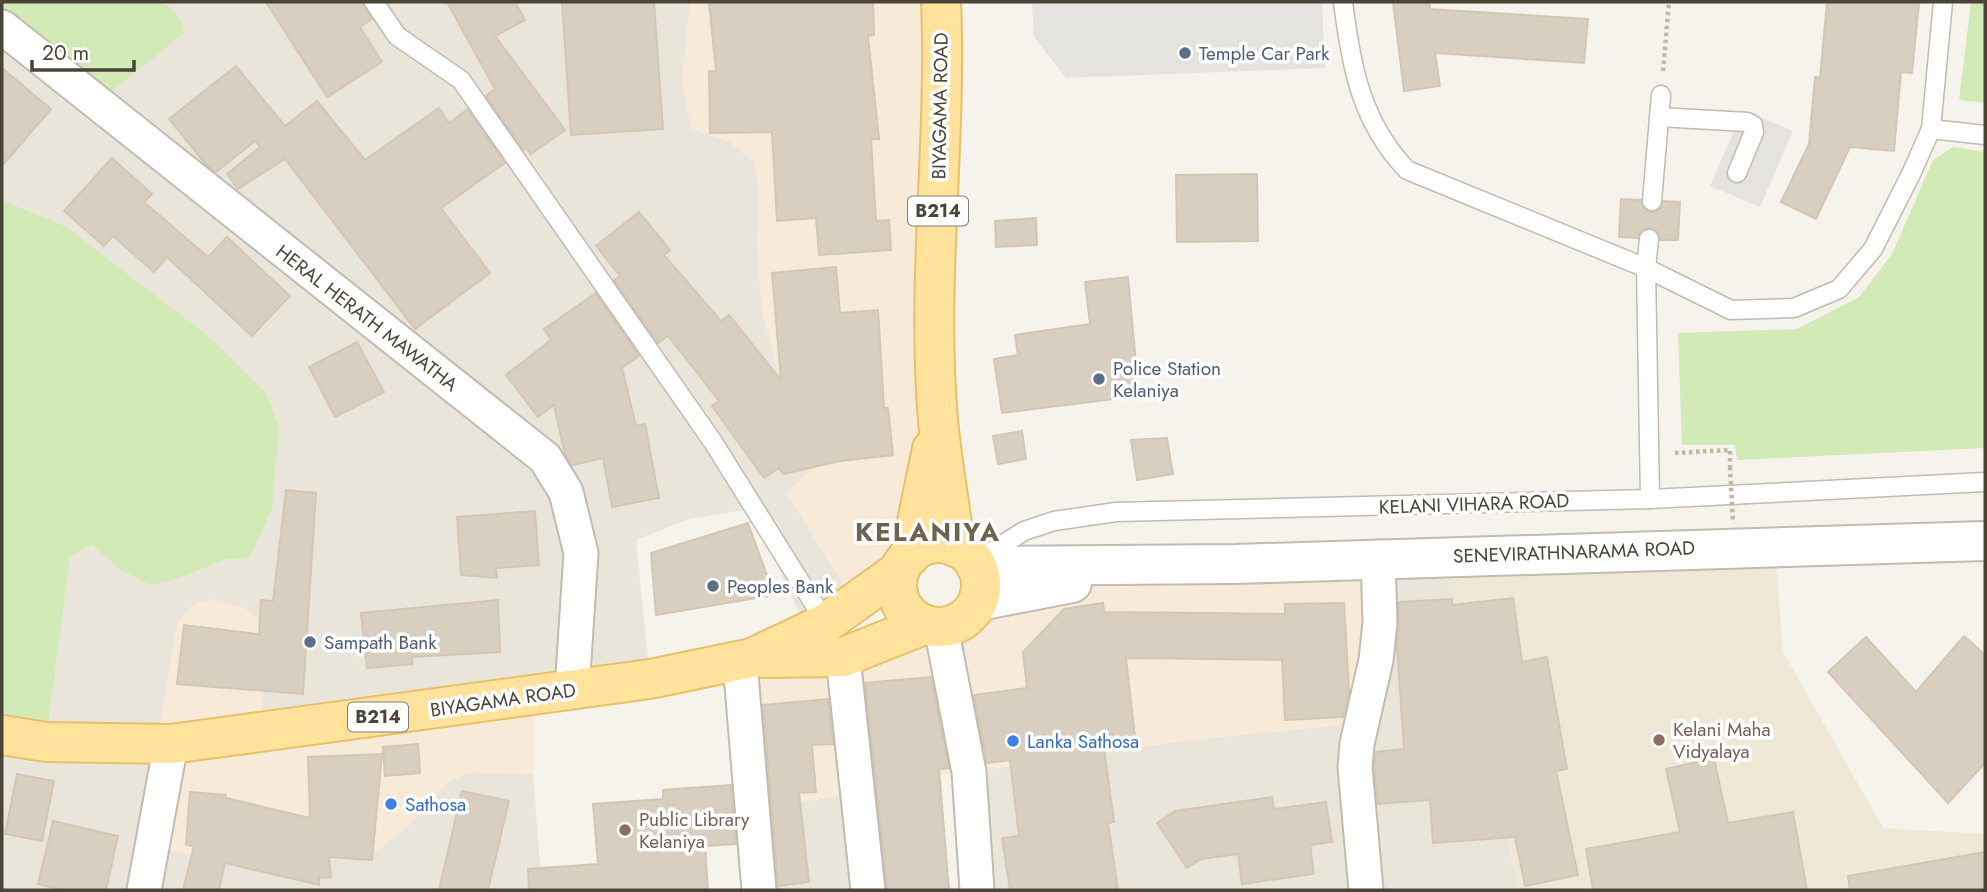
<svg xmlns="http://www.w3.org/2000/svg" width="1987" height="892" font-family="Jost,sans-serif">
<rect width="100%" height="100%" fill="#f6f3ec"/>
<g fill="#eae5da">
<polygon points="164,2 690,2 682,83 692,129 729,141 754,162 760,198 757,243 762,311 783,393 824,457 787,494 856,604 808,632 751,509 689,519 636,540 650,679 156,744 404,830 449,781 472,772 533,774 542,890 2,890 2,735 46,742 70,557 92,545 117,567 174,580 227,559 250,558 65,226 2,200 2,27 180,19"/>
<polygon points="1447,556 1449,580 1519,890 977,890 969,772 1189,740 1362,723 1378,557"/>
<polygon points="858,793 868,890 759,890 751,810"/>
</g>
<g fill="#f7ead8">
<polygon points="690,2 941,2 936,262 910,556 856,604 787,493 824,457 783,393 762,311 757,243 760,198 754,162 729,141 693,130 682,83"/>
<polygon points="1378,557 1362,723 1189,740 969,772 858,783 858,793 751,810 752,658 953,625 969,615 1163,565"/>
<polygon points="215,599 244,608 259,618 265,636 262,733 536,695 533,774 472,772 449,781 404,830 380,849 282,872 160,849 156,744 178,621 195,603"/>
</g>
<polygon fill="#efe8d6" points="1775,547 1783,652 1883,828 1985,834 1985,890 1519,890 1449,580 1447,556"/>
<g fill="#d2eab5">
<polygon points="2,2 164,2 180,19 184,33 96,104 2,27"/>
<polygon points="1971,2 1985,2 1985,103 1959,100"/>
<polygon points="1953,147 1985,152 1985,448 1737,460 1735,445 1682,445 1678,333 1797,329 1859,297 1892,254 1933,160"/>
<polygon points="2,200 65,226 213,340 266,393 279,427 272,508 250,558 227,559 174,580 150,585 117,567 92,545 70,557 46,742 2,735"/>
</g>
<g fill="#e5e3e0">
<polygon points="1032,2 1322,2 1325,68 1066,78 1034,37"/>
<polygon points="1743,110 1793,131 1760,207 1710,186"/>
</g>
<g fill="#d8cfc1" stroke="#d3c7b4" stroke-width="2">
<polygon points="266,2 363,2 372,19 360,27 382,62 327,97"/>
<polygon points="447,2 515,2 525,20 495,36 565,130 531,154 526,148 523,150 486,96 495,89"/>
<polygon points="562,2 654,2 663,129 571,135"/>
<polygon points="709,2 873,2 874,35 868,36 879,139 871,139 876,221 889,220 891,250 819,255 816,218 777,221 772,132 710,133 709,71 716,71"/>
<polygon points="1393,2 1429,2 1430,9 1588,19 1584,63 1435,53 1440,86 1404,91"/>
<polygon points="1827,2 1919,2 1912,73 1901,72 1894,151 1850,147 1816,219 1781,202 1809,144 1815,77 1820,78"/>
<polygon points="236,66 285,126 317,101 365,160 439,108 449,123 468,109 505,163 441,208 490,273 415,329 285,159 238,189 227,174 260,147 255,141 216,172 206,165 169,119"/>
<polygon points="2,68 51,109 2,166"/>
<polygon points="112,158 152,194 144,202 208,257 227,237 290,296 252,336 167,257 154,272 113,236 104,246 64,211"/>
<polygon points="1257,174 1258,241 1177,242 1176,175"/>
<polygon points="1621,199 1641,200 1645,210 1652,212 1661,208 1663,201 1680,202 1678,240 1660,240 1656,230 1649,228 1640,232 1638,238 1619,237"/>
<polygon points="639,212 670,250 664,255 721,321 729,315 781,380 772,273 836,267 840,313 878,310 884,408 888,408 893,455 840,461 783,474 779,468 764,478 712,406 719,401 668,336 658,343 614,280 620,276 596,246"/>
<polygon points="1036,218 1037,245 996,247 995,221"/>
<polygon points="1128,277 1139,396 1002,413 994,359 1018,355 1015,335 1090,324 1085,282"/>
<polygon points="596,293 639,356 622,368 636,426 645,424 659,498 612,507 603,458 572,465 565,454 554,405 538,417 506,375 551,340 544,329"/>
<polygon points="357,342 384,392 335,417 309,367"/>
<polygon points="1022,431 1026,459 998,464 993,436"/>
<polygon points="1167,438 1173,474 1137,480 1131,440"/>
<polygon points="286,490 316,493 303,694 177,684 184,625 259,634 261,600 273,601"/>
<polygon points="535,511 539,565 496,568 497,578 461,575 457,517"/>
<polygon points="748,523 774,595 656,615 651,553"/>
<polygon points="1513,598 1522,662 1547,657 1567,769 1556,771 1578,875 1525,886 1515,837 1433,843 1430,800 1378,804 1374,767 1376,752 1404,749 1397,647 1399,602 1452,599 1452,605"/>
<polygon points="498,600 500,652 412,657 413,664 367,668 361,613"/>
<polygon points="1103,603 1104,612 1285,614 1285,604 1344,603 1349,692 1343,717 1285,720 1282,660 1126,658 1135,737 1103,740 1114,822 1108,823 1118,890 1010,890 1002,838 1019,836 1010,760 987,763 974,695 1027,688 1023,652 1064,609"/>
<polygon points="1964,636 1985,655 1985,763 1948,803 1828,672 1866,637 1916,692"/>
<polygon points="931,677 949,768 939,769 949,890 887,890 865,683"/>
<polygon points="828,699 833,744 812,745 816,792 799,793 809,882 778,886 763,705"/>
<polygon points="418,744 420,773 385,776 383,747"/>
<polygon points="382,754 372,860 329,857 331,877 319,878 319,885 225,863 219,890 183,890 194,846 186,845 190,792 226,795 226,798 310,818 308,757"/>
<polygon points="1714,758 1728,823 1793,812 1807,890 1593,890 1586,849 1680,832 1666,769"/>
<polygon points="17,774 54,781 42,841 5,834"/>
<polygon points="731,785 736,844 705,846 708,890 529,890 528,869 598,864 593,804 663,799 663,790"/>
<polygon points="462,791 509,801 488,890 439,890"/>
<polygon points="1272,797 1274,809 1326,802 1332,842 1310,845 1314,874 1242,884 1238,854 1201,859 1187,868 1157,823 1175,811"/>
<polygon points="53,821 118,836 106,890 64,890 38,884"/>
<polygon points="1985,852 1985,890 1850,890 1848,876"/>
</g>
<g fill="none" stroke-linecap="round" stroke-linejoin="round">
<defs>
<g id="service">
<polyline points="374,2 397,36 461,80 713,442 826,623"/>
<path d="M1343,2C1351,66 1361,122 1407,170L1646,268L1731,310L1794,308L1839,289L1873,249L1911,174L1931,129L1943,2"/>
<polyline points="1659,117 1747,122 1753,125 1754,132 1737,173"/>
<polyline points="1931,129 1985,135"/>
<polyline points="1652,201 1661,95"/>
<polyline points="1649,239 1646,268 1650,499"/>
<polyline points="981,558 1024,531 1054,521 1116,512 1650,499 1985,482"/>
</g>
<g id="minor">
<polyline points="2,27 545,458 566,492 581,553 572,690"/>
<polyline points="941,627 969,772 977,890"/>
<polyline points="843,657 868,890"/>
<polyline points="740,662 759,890"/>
<polyline points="144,890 171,744"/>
<polyline points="1366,890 1355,767 1357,744 1376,660 1380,623 1378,557"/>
</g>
<g id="tertiary">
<polyline points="976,566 1235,564 1985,541"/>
<polyline points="979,601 1072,583"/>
</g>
<g id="primary">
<path d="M941,2C947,141 926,281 938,420C942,463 950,505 955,547"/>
<circle cx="939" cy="585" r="42"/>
<polyline points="910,556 932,449"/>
<polyline points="764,658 843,657 924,625"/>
<polyline points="2,735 46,742 171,744 650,679 752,658 826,623 900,570"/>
</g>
</defs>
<use href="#service" stroke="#c2bbae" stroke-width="21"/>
<use href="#minor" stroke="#c2bbae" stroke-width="37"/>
<use href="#tertiary" stroke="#c2bbae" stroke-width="42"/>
<use href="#primary" stroke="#e6c16a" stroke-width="42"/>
<g stroke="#c4b79f" stroke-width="4.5" stroke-dasharray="3.5 3.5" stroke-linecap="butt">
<polyline points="1663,71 1669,2"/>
<polyline points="1675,453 1730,450 1730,467"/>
</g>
<use href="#service" stroke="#fff" stroke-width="18"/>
<use href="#minor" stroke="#fff" stroke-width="33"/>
<use href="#tertiary" stroke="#fff" stroke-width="38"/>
<use href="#primary" stroke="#ffe39c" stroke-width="38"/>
<polyline stroke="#c4b79f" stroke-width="4.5" stroke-dasharray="3.5 3.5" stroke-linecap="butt" points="1730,467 1733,523"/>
</g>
<g fill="#5c6f8a" stroke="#fff" stroke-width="2.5">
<circle cx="1185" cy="53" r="7"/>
<circle cx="1099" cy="379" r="7"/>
<circle cx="713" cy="586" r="7"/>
<circle cx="310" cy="642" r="7"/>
</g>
<g fill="#8d6e63" stroke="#fff" stroke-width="2.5">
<circle cx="1659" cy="740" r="7"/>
<circle cx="625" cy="830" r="7"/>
</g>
<g fill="#3f7fe0" stroke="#fff" stroke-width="2.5">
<circle cx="1013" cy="741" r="7"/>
<circle cx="391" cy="804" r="7"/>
</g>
<g text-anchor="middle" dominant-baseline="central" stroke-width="7" stroke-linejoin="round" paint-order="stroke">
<g fill="#fff" stroke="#817c74" stroke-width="2">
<rect x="908" y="196.5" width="60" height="29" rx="5"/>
<rect x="348" y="702.5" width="60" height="29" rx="5"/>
</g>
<g font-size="18" font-weight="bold" fill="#4b4439">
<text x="938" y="211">B214</text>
<text x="378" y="717">B214</text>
</g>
<g font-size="19" fill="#4e5e75" stroke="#fff" text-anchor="start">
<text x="1199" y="53">Temple Car Park</text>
<text x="1113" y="368">Police Station<tspan x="1113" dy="22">Kelaniya</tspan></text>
<text x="727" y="586">Peoples Bank</text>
<text x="324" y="642">Sampath Bank</text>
</g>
<g font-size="19" fill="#4b4439" stroke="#fff">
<text transform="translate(940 106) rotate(-89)">BIYAGAMA ROAD</text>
<text transform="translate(367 318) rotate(38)">HERAL HERATH MAWATHA</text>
<text transform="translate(1474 504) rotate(-2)">KELANI VIHARA ROAD</text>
<text transform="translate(1574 552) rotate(-2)">SENEVIRATHNARAMA ROAD</text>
<text transform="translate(503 700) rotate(-8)">BIYAGAMA ROAD</text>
</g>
<g font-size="19" fill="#785e54" stroke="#fff" text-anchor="start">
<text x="1673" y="729">Kelani Maha<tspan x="1673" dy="22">Vidyalaya</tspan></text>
<text x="639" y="819">Public Library<tspan x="639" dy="22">Kelaniya</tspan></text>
</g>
<g font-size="19" fill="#366cbe" stroke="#fff" text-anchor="start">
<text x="1027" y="741">Lanka Sathosa</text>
<text x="405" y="804">Sathosa</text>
</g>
<g font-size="26" font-weight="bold" letter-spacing="2" fill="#6e6250" stroke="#fff">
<text x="928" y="532">KELANIYA</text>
</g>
</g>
<rect width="1987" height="892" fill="none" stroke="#4b4439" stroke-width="7"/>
<path d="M32 60v10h102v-10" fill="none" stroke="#4b4439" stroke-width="3.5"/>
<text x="42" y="60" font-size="21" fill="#4b4439" stroke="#ffffff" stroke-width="5" paint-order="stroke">20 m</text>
</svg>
